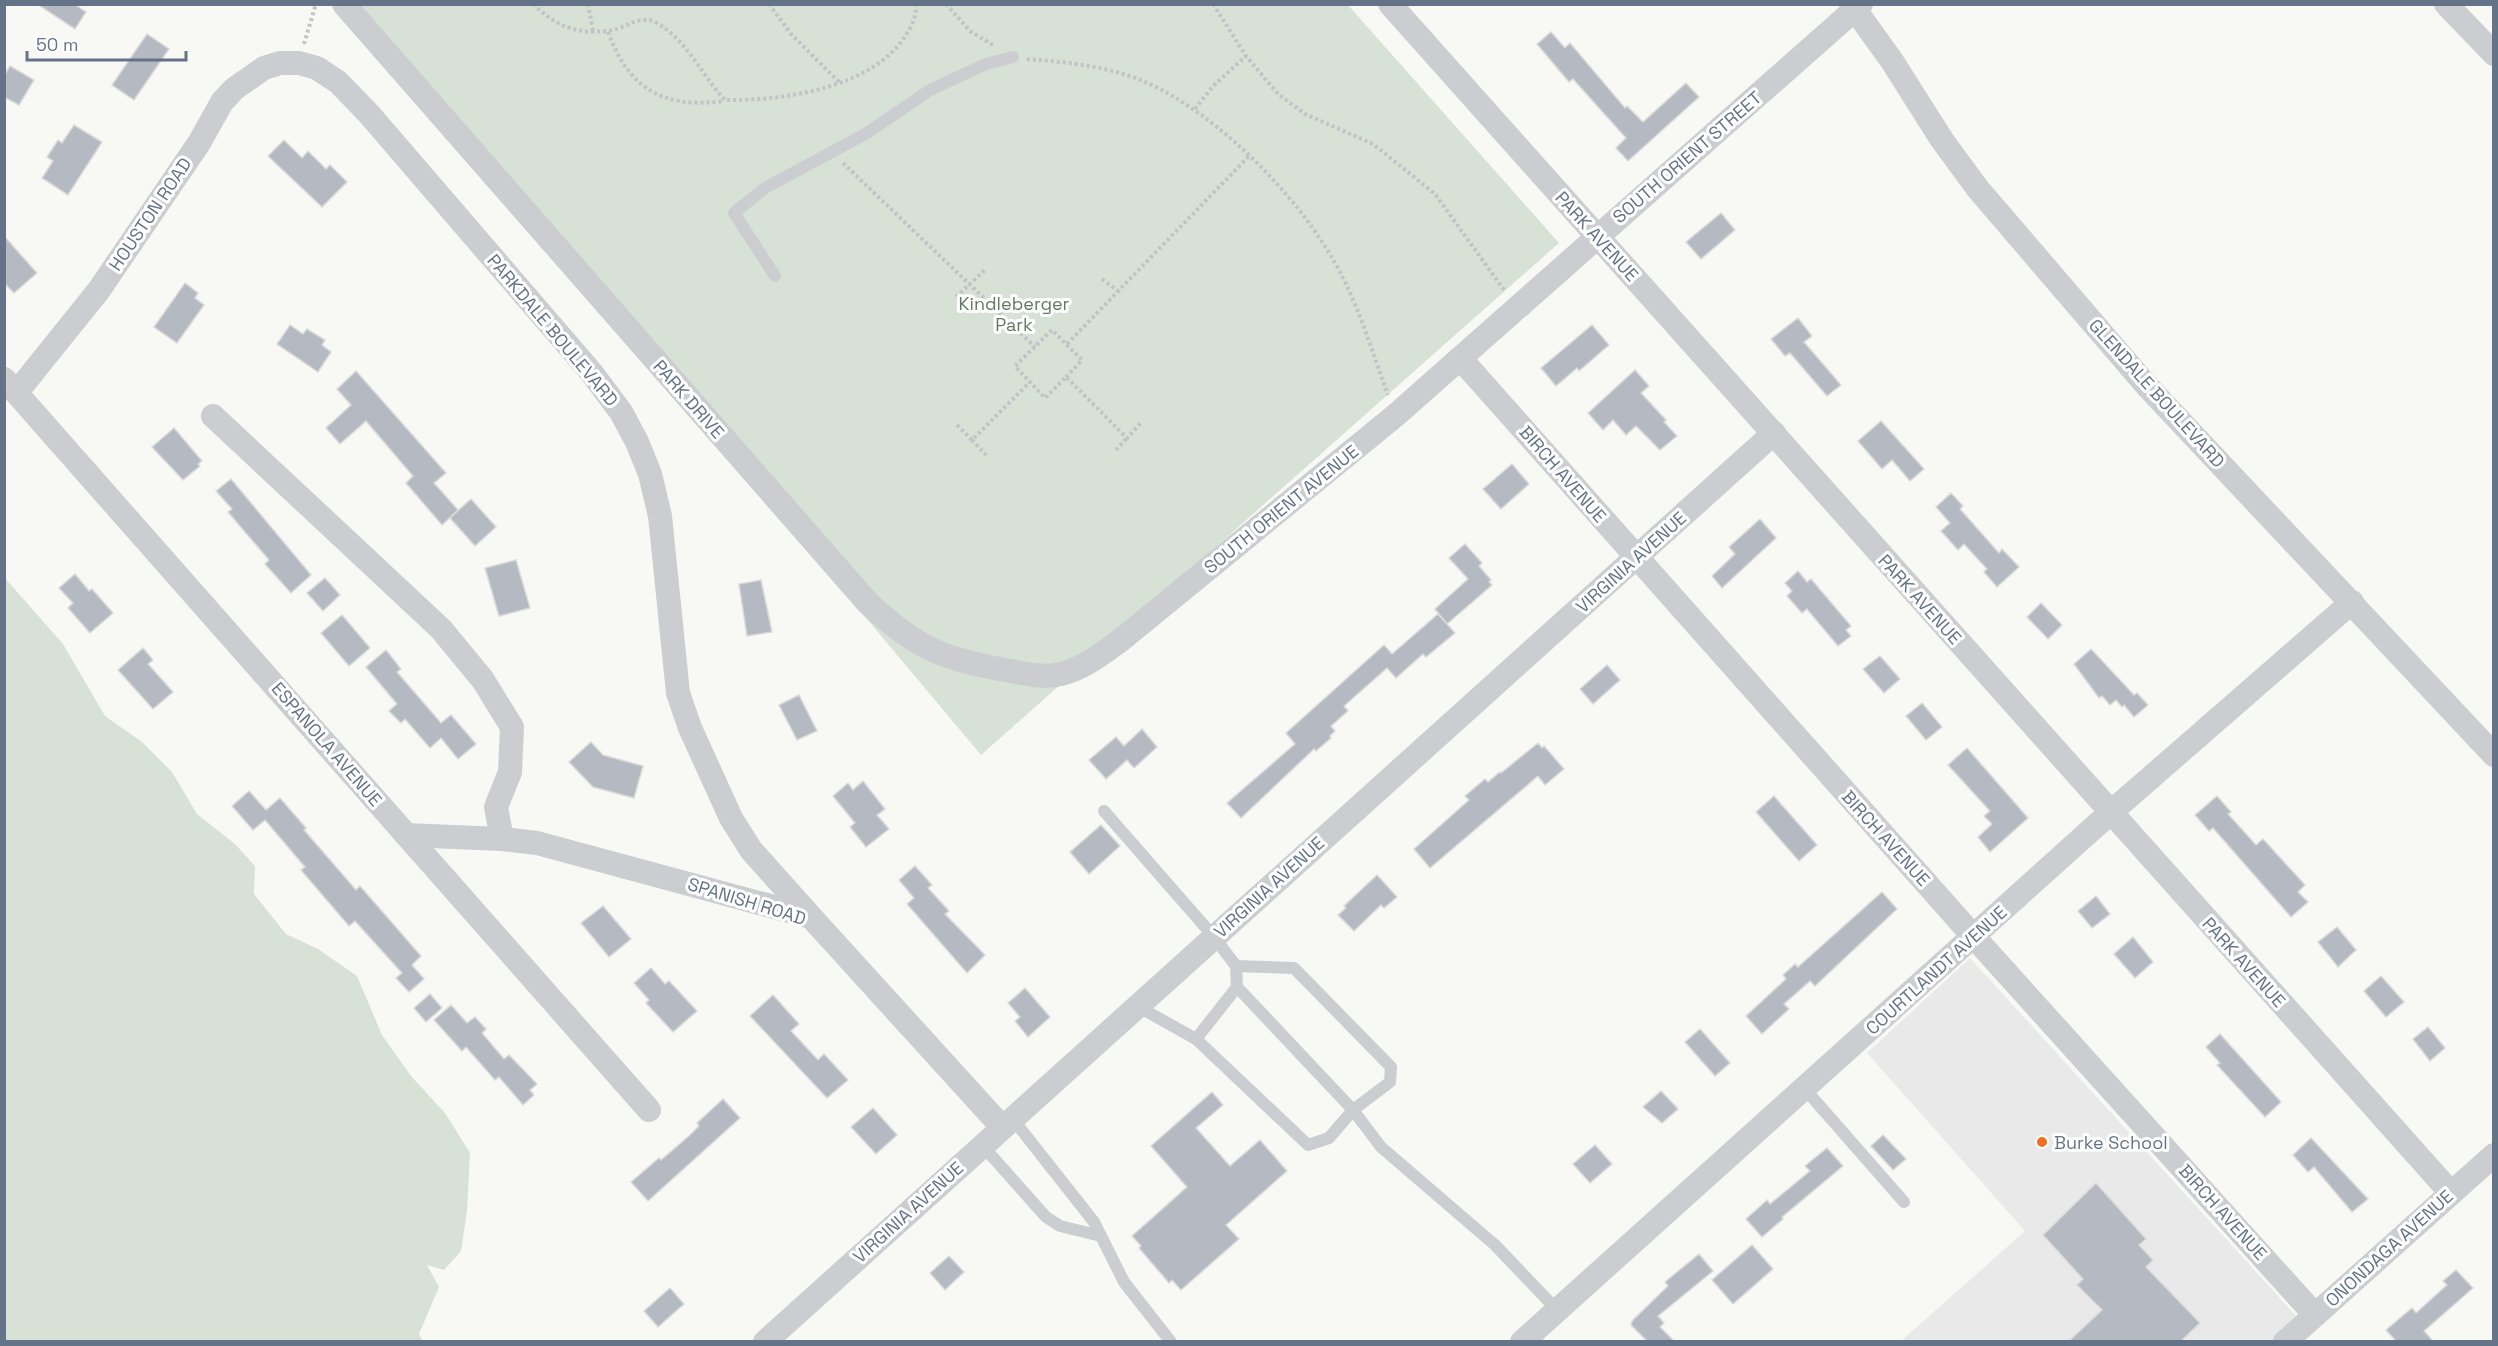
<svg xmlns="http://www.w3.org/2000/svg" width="2498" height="1346" font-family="'Space Grotesk',sans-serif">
<rect width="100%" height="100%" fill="#f8f9f5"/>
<polygon fill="#e9e9e9" points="1970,958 2298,1318 2272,1341 1901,1341 2025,1231 1867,1053"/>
<g fill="#d8e1d6">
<polygon points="352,5 1348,5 1559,243 981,755"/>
<polygon points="4,577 63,644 105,716 142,742 172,772 197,814 235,844 255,866 254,894 286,934 318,949 357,976 382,1035 411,1076 445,1113 470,1153 467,1211 461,1251 444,1270 427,1265 439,1287 419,1334 423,1341 5,1341"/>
</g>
<g fill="#b5bac2" stroke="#dadad8" stroke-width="1.5">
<polygon points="37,4 74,4 86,12 75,29"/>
<polygon points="1551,32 1565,48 1570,43 1625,108 1627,106 1643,122 1686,83 1699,97 1628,161 1616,148 1626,138 1573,79 1569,82 1537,44"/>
<polygon points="147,34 169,49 134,100 112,85"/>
<polygon points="10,66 34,80 19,105 4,97 4,76"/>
<polygon points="74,125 102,142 68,195 42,178 53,161 47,157 58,140 62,143"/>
<polygon points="284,140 302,158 308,151 326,169 330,165 347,182 322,207 268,156"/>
<polygon points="1721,213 1735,230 1701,259 1686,242"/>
<polygon points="4,236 37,273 14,293 4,283"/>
<polygon points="185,283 198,293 195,298 204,305 177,343 154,327"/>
<polygon points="1798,318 1812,336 1804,342 1841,385 1827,396 1790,353 1785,356 1771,339"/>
<polygon points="290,325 303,334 307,329 325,340 322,345 331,352 318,372 277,344"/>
<polygon points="1592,325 1609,345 1579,371 1577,368 1556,386 1541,368"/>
<polygon points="1635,370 1649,386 1641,393 1666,420 1664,422 1677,436 1660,450 1636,426 1626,435 1613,420 1603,430 1588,413"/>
<polygon points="356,371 446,473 434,483 458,510 442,525 406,483 413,476 366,421 340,444 326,428 351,405 337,389"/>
<polygon points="1881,421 1924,469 1910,481 1892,460 1882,469 1858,441"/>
<polygon points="174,428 202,461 198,464 200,466 183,480 152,447"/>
<polygon points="1512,464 1529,484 1501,509 1483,489"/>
<polygon points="231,479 311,575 291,593 265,564 269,560 228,512 232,509 216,491"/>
<polygon points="1951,493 1963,506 1960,509 1999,553 2002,549 2019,567 1997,587 1984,572 1987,569 1964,544 1958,550 1941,531 1950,523 1936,507"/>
<polygon points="471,499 496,527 475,546 450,518"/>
<polygon points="1760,519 1776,538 1722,588 1712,576 1735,554 1729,547"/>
<polygon points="1465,544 1482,563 1479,566 1491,580 1489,582 1492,585 1447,624 1435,609 1468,579 1449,558"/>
<polygon points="516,560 530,608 499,616 485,568"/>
<polygon points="1798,571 1807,582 1811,579 1851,626 1846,630 1851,636 1838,646 1807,609 1802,613 1787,596 1792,591 1785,583"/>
<polygon points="75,574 89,591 92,589 113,613 90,633 68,608 73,603 59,588"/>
<polygon points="325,578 340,595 323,611 307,593"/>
<polygon points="761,580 772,632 747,636 739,584"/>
<polygon points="2041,603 2062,625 2048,639 2027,617"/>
<polygon points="1438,614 1455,633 1426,657 1423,654 1396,678 1387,668 1344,706 1348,711 1331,726 1335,731 1330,736 1331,738 1316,751 1314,749 1241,818 1227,803 1295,744 1286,733 1384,645 1392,654"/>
<polygon points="342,615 370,648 349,666 321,633"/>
<polygon points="143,648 153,660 148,664 173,692 153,709 118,670"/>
<polygon points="2091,649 2134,695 2137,693 2148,705 2134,717 2124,705 2122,707 2116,700 2110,705 2102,696 2099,698 2074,664"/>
<polygon points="386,650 401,669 397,672 441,723 451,715 476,744 458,759 441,738 430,748 405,719 401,723 389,711 397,704 366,667"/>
<polygon points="1880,656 1900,679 1884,693 1863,669"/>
<polygon points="1607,665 1620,680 1593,704 1580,689"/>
<polygon points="799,695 817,731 797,740 779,705"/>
<polygon points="1922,703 1942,727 1926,740 1906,716"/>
<polygon points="1142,729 1157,747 1134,768 1127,760 1106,779 1089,760 1116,737 1124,746"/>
<polygon points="591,742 603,755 643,766 634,798 593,787 569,762"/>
<polygon points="1538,743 1542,748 1544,746 1564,769 1545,785 1538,776 1430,868 1414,849 1469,800 1465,796 1485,779 1488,782 1500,772 1501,773"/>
<polygon points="1967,748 2028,818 1990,852 1978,837 1992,824 1984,816 1990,811 1948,765"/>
<polygon points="863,781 885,809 877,815 889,829 866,847 850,827 855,823 833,796 848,783 853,790"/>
<polygon points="249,791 266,810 280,798 306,828 304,830 356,890 360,886 421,956 412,965 424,979 409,992 396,978 402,973 355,921 349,926 301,870 305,867 265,820 253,830 232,806"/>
<polygon points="1774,796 1817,845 1799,861 1756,812"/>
<polygon points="2217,796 2231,812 2228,814 2256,845 2263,839 2305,885 2298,892 2308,902 2291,917 2213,828 2209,831 2195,815"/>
<polygon points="1101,825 1120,846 1089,874 1070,852"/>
<polygon points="915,866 932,885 928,888 949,911 945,914 985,955 967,973 907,904 914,898 899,880"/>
<polygon points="1377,875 1397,897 1384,908 1381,905 1354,931 1338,915 1346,908 1344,906"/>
<polygon points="1882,892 1897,909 1815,986 1810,981 1784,1004 1789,1009 1762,1034 1746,1016 1786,979 1783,975 1795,964 1798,967"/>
<polygon points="2096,896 2110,914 2092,928 2078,911"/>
<polygon points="603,906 631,939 609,957 581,923"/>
<polygon points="2337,927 2356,950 2338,967 2318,942"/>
<polygon points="2133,937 2153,962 2135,978 2114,954"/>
<polygon points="651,968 665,984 669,981 697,1011 673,1032 646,1003 649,1000 634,983"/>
<polygon points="2381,976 2404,1002 2386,1017 2364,991"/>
<polygon points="1025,988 1050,1017 1028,1037 1015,1021 1020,1017 1008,1003"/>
<polygon points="430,994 442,1008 426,1022 414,1008"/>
<polygon points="773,995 799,1024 791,1031 818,1060 824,1054 848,1080 827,1098 750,1016"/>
<polygon points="451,1005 467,1023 475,1017 486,1029 482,1033 504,1059 509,1055 537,1084 530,1090 534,1095 523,1105 499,1077 495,1080 466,1047 462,1051 434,1020"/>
<polygon points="2428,1027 2445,1048 2430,1061 2413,1039"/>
<polygon points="1700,1029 1730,1063 1715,1076 1685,1042"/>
<polygon points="2220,1034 2281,1102 2265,1117 2217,1065 2220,1063 2206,1047"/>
<polygon points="1661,1091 1678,1109 1662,1123 1643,1107"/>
<polygon points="1212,1092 1223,1105 1196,1128 1230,1166 1260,1140 1287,1171 1226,1225 1239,1239 1181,1290 1172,1280 1169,1283 1139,1248 1141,1246 1132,1236 1187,1187 1151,1146"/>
<polygon points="723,1099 740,1118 648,1201 631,1182 659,1158 661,1160 689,1136 699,1126 697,1123"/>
<polygon points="873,1108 897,1135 876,1154 851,1127"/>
<polygon points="1883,1135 1906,1159 1893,1170 1871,1146"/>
<polygon points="2311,1138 2368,1199 2352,1212 2314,1167 2308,1172 2293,1155"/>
<polygon points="1595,1145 1612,1164 1590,1183 1573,1164"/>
<polygon points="1827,1148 1843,1166 1782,1217 1783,1219 1762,1237 1746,1219 1767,1200 1770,1204 1810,1171 1805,1166"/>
<polygon points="2096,1183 2146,1239 2139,1245 2153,1260 2146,1267 2200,1323 2181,1341 2069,1341 2102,1310 2077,1285 2083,1279 2043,1235"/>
<polygon points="1752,1245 1773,1269 1733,1304 1712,1280"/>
<polygon points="1699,1254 1713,1271 1658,1316 1664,1323 1660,1327 1674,1341 1647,1341 1631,1325 1632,1321 1668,1286 1665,1282"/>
<polygon points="949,1256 964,1272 945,1290 930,1273"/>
<polygon points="2456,1270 2473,1288 2424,1331 2433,1341 2396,1341 2386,1330 2412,1308 2416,1313 2447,1285 2443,1281"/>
<polygon points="670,1288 684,1304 658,1327 644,1311"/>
</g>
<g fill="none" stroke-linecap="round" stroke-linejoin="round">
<g stroke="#c1c3c6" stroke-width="4" stroke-dasharray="3 3" stroke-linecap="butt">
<path d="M533,4C556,26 575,34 607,31C623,30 640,14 655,22C688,40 701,75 725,100C783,101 873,88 906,35C912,26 917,15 916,4"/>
<polyline points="588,4 593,31"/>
<polyline points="769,4 791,34 839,82"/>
<polyline points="946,4 970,31 993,45"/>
<polyline points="1213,4 1246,56 1278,94 1305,114 1373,144 1435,194 1504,290"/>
<path d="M608,32C629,89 663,109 724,101"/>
<polyline points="304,44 316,4"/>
<path d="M1027,59C1065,62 1107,66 1143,81C1219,113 1308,205 1344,280C1362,316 1374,357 1388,395"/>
<polyline points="1195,109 1213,86 1246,56"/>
<polyline points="843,163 1035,347"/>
<polyline points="1102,279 1118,291"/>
<polyline points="956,297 985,270"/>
<polyline points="1067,344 1249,156"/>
<polyline points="1066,377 1082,360 1052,330 1015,366 1045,398 1066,377 1127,438 1141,423"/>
<polyline points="957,425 972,440 1030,382"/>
<polyline points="972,440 986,455"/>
<polyline points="1116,450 1127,438"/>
</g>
<g stroke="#cbcdd1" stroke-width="12">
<polyline points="775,276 734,213 765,188 867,133 930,90 986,64 1013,57"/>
<polyline points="1104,811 1214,937 1236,966 1237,987 1353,1110 1381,1147 1495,1245 1557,1310"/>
<polyline points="1236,966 1294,968 1391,1067 1390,1082 1353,1110 1329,1138 1308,1145 1196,1039 1237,987"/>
<polyline points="1137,1006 1196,1039"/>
<polyline points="1804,1088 1904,1202"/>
<polyline points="1012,1118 1094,1222 1124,1282 1171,1342"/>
<polyline points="982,1145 1046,1217 1060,1226 1101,1236"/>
</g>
<g stroke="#cbcdd1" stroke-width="24">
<path d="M344,4L868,603C917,649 945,660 1011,671C1026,674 1045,678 1061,674C1083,669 1103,653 1121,640L1396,415L1861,4"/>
<polyline points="1390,4 2451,1193"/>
<polyline points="1851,4 1892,61 1942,140 1978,189 2147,386 2494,755"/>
<polyline points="2446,4 2494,54"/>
<polyline points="1460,358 1974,937 2315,1315"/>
<polyline points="4,379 649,1110"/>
<polyline points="17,392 99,290 199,143 222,102 234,89 264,68 280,63 299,63 317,68 338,82 369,114 591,372 621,412 637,442 650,474 660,516 678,693 690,728 731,818 751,850 811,917"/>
<polyline points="213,416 441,629 483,680 512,727 510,772 496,807 502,839"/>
<polyline points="406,835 502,839 537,843 811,917 1002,1127"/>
<polyline points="765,1342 1774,433"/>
<polyline points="1522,1342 2110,813 2352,602"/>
<polyline points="2285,1342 2494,1155"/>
</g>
</g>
<circle fill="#f1701d" stroke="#fff" stroke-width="2" cx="2042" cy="1142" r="6"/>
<g text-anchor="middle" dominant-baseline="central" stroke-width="6" stroke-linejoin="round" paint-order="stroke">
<g font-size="18" fill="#657389" stroke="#fff">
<text transform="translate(1687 157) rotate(-41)">SOUTH ORIENT STREET</text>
<text transform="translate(150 214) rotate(-56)">HOUSTON ROAD</text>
<text transform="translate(1597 236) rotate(48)">PARK AVENUE</text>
<text transform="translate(553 330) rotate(50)">PARKDALE BOULEVARD</text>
<text transform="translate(2157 393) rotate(48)">GLENDALE BOULEVARD</text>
<text transform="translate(689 399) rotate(49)">PARK DRIVE</text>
<text transform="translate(1563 474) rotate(49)">BIRCH AVENUE</text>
<text transform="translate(1281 509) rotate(-39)">SOUTH ORIENT AVENUE</text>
<text transform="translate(1631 562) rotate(-42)">VIRGINIA AVENUE</text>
<text transform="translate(1920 599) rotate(48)">PARK AVENUE</text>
<text transform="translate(327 744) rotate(49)">ESPANOLA AVENUE</text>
<text transform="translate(1886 838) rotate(48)">BIRCH AVENUE</text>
<text transform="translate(1269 887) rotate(-42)">VIRGINIA AVENUE</text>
<text transform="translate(747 901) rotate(17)">SPANISH ROAD</text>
<text transform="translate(2244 962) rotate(48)">PARK AVENUE</text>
<text transform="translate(1936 970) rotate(-42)">COURTLANDT AVENUE</text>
<text transform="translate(908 1212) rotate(-42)">VIRGINIA AVENUE</text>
<text transform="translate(2223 1212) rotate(48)">BIRCH AVENUE</text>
<text transform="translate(2389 1248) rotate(-42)">ONONDAGA AVENUE</text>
</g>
<g font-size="18" fill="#627a61" stroke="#fff">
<text x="1014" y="303">Kindleberger<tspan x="1014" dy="21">Park</tspan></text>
</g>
<g font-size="18" fill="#657389" stroke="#fff" text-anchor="start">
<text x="2054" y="1142">Burke School</text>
</g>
</g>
<rect width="2498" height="1346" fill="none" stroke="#657389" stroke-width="12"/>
<path d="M27 51v9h159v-9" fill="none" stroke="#657389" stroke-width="3"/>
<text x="36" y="51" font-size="18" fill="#657389" stroke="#ffffff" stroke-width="4.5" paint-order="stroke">50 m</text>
</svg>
